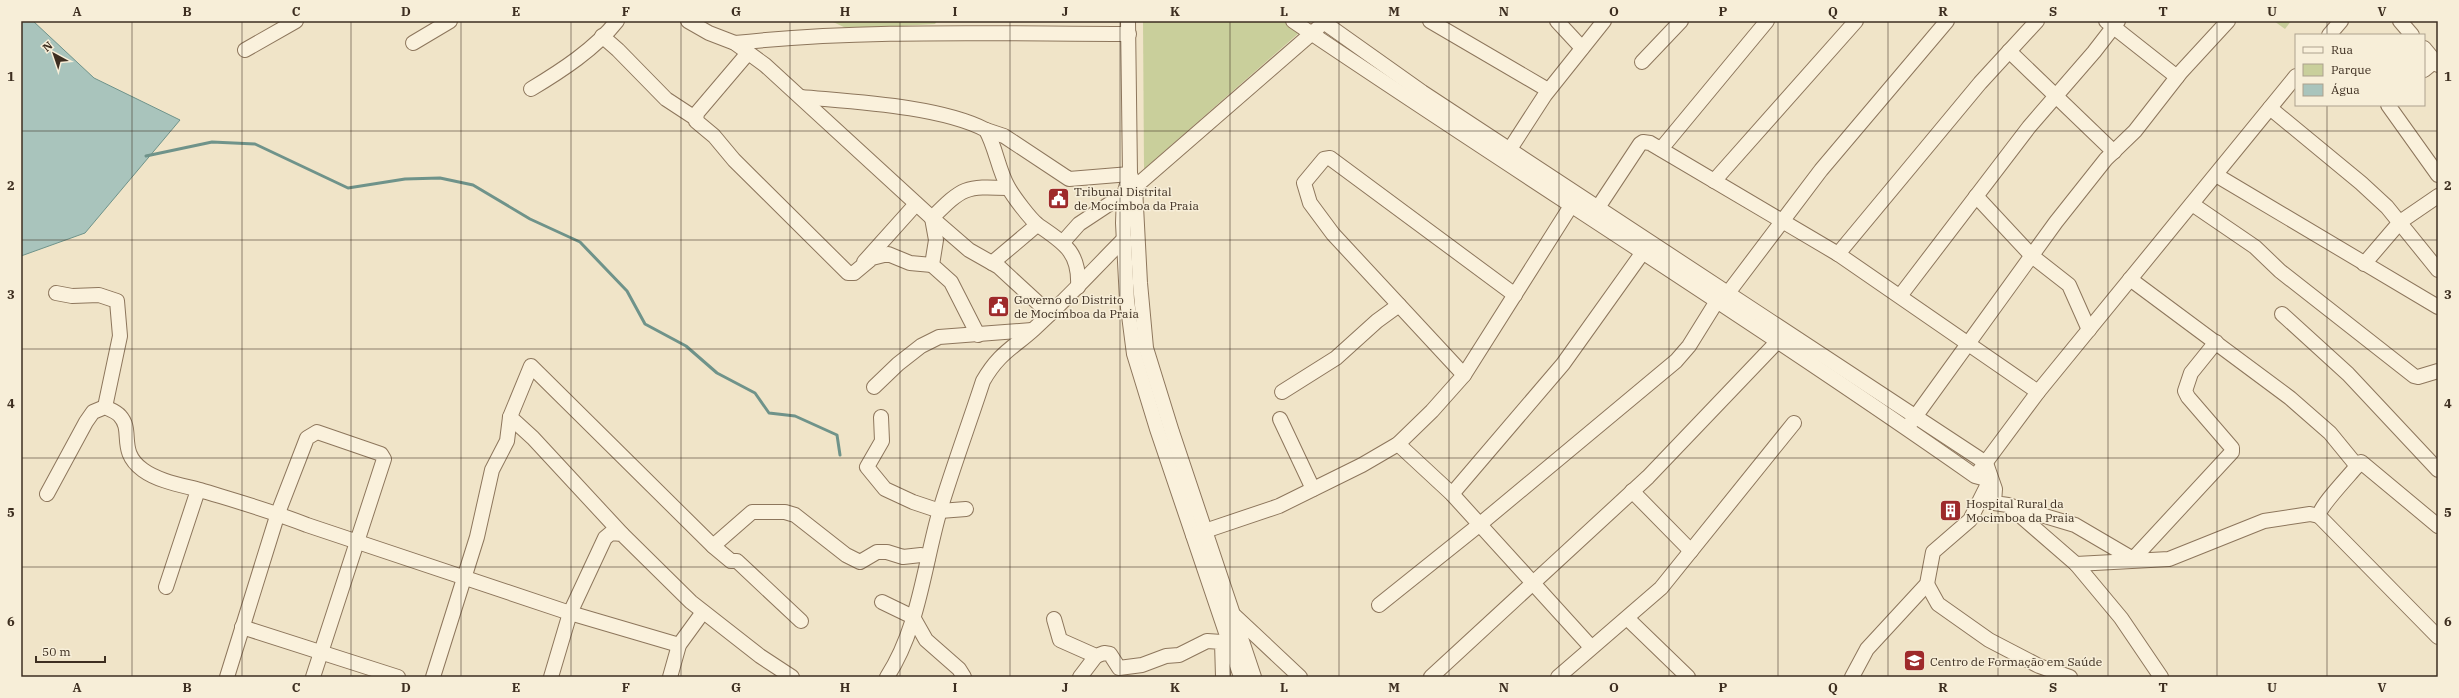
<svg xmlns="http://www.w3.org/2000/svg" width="2459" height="698" font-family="'IBM Plex Serif',serif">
<rect width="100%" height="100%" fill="#f0e4c8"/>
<g fill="#c9cf9b">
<polygon points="831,21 937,21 935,24 848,29"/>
<polygon points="1143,21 1284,21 1300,32 1144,169"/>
<polygon points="2274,21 2291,21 2285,29"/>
</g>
<polygon fill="#a9c4bc" stroke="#6f938a" points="21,21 33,21 94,78 180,120 85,233 21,256"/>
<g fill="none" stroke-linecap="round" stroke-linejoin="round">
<polyline stroke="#6f938a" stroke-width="3" points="146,156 212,142 255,144 348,188 405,179 440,178 473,185 530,219 580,242 627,291 645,324 686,346 717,373 755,393 769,413 795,416 837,435 840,455"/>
<defs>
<g id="minor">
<polyline points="688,21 709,33 735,43 765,65 932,218 969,250 999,267 1050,314"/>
<polyline points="1128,21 1130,174 1124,195 1123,223 1127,300 1134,354 1157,429 1241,677"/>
<path d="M1293,21C1519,174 1751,319 1975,476L1990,480"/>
<polyline points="1322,21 1422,92 1986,463 1995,489 1994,503 2008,505 2076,564 2121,618 2161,677"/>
<polyline points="1430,21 1548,90"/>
<polyline points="1557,21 1582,48"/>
<polyline points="2106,21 2177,77"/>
<polyline points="2400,21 2412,35"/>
<polyline points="2329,35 2341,21"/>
<polyline points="602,36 618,50 666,99 695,118"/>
<polyline points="413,43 450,21"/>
<path d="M735,43C863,29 999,34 1129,34"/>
<polyline points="2424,48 2438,65"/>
<polyline points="245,50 296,21"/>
<polyline points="2009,51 2114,152"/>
<polyline points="748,53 697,113 696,121 714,136 734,160 848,273 854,273 872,258 888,254 910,263 932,265"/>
<polyline points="1642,62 1681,21"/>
<polyline points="2424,70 2435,61"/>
<path d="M531,89C561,71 595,49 617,21"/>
<path d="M801,97C854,102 940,106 986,130C996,148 998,169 1008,187C1013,196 1030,219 1038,225C1064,243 1080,252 1078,287"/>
<polyline points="2388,105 2438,175"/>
<polyline points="2270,108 2361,183 2387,207 2438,270"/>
<polyline points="986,130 1004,136 1069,179 1130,174"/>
<polyline points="1510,149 1545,95 1604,21"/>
<polyline points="1661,149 1767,21"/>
<polyline points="1130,174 1135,187 1140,283 1146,348 1172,432 1254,677"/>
<polyline points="2216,175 2438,307"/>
<polyline points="1714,181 1856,21"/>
<polyline points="1976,196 2032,256 2069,285 2089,330"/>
<polyline points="2192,204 2255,247 2280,271 2414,376 2418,377 2438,371"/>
<polyline points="1599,206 1640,144 1643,142 1650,143 1838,254 2038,392"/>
<polyline points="1063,242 1079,224 1135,187 1318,28"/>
<polyline points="1838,254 1980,83 2037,21"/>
<polyline points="864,262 916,204"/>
<polyline points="992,263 1037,225"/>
<polyline points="2364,264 2400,222 2438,196"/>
<polyline points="2130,279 2290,398 2330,433 2357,466 2361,462 2438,526"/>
<polyline points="56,293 72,296 99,295 117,301 120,336 105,407"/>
<polyline points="1728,293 1821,170 1947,21"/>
<polyline points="1900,296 2029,127 2094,52 2118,21"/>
<polyline points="2282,314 2348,374 2438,470"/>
<path d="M978,335L951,282L932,265L936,240L932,218C963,187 965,186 1008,188"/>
<polyline points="1464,375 1333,234 1310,203 1304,183 1324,159 1330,158 1515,295"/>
<polyline points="874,387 898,364 921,346 939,337 1032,330"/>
<polyline points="1282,392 1336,358 1377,321 1399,305"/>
<polyline points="881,417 882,441 867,467 885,489 913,502 940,511 966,509"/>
<polyline points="1280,419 1313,489"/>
<polyline points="1910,424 2056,222 2106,159 2135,131 2181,72 2228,21"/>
<polyline points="1398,444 1452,494 1591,647"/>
<path d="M2357,466C2349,476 2319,507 2319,516L2438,637"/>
<polyline points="1980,470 2038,392 2296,76"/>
<polyline points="1632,491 1691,551"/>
<path d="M47,494L86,422L93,412L105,407C109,409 117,412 120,416C134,431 117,451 143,470C158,481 181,485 200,490C236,501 272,511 307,525L570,613L679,645"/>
<polyline points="1452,494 1563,364 1643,252"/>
<polyline points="2011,506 2075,525 2133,559 2232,452 2232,448 2188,397 2185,391 2191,373 2216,342"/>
<polyline points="622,534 533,438 510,417 531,366 713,546 731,561 737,561 801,621"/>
<polyline points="1193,535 1279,506 1362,465 1398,444 1432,411 1464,375 1576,198"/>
<polyline points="713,546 752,512 785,512 795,515 846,555 860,562 877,552 887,552 903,557 921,555 928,558"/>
<polyline points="2076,564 2169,559 2264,521 2310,514 2319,516"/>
<polyline points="1927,584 1938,604 1989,640 2039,666 2070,677"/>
<polyline points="166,587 198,490"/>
<polyline points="882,602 913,617 926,640 959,669 964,677"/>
<polyline points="1379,605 1479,525 1676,361 1689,346 1717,301"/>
<polyline points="1235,616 1300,677"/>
<polyline points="1054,619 1060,640 1096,656 1104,653 1110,654 1119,668 1142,665 1166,656 1179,655 1207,641 1222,642 1223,677"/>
<polyline points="1628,619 1688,677"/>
<polyline points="242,627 398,677"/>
<polyline points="227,677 278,513 307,438 317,432 381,454 384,459 313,677"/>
<polyline points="433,677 477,537 492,470 507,441 510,417"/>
<polyline points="551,677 570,613 605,538 611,533 622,534 691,602 760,656 792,677"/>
<polyline points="670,677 679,645 703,612"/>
<path d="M887,677C919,628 924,565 940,510C953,467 969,424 983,381C999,353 1013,348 1034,329C1066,300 1094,269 1124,239"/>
<polyline points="1080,677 1096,656"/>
<polyline points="1431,677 1648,477 1778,341"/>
<polyline points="1558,677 1661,588 1794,423"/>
<polyline points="1852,677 1867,649 1927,584 1933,552 1970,520 1990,480"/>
</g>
</defs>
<use href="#minor" stroke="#8d765c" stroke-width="16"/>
<use href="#minor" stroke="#faf1dc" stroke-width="14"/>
</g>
<path fill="none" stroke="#3d2e20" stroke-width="1" stroke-opacity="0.55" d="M132,21V677M242,21V677M351,21V677M461,21V677M571,21V677M681,21V677M790,21V677M900,21V677M1010,21V677M1120,21V677M1230,21V677M1339,21V677M1449,21V677M1559,21V677M1669,21V677M1778,21V677M1888,21V677M1998,21V677M2108,21V677M2217,21V677M2327,21V35M2327,105V677M21,131H2438M21,240H2438M21,349H2438M21,458H2438M21,567H2438"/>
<defs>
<symbol id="civic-square" viewBox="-11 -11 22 22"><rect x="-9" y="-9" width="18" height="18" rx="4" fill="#9e2a2b" stroke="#f7eed8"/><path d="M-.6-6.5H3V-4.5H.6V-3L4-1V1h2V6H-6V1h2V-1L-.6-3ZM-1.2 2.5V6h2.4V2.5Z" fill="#fff"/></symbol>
<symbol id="building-square" viewBox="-11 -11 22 22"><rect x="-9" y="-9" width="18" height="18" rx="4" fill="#9e2a2b" stroke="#f7eed8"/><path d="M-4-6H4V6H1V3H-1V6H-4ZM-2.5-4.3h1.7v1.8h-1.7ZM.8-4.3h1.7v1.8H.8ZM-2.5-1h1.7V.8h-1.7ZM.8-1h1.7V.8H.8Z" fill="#fff"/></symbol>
<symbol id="university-square" viewBox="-11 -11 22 22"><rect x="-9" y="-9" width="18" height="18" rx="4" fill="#9e2a2b" stroke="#f7eed8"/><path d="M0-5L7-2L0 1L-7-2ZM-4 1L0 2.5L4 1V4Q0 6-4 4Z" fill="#fff"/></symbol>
</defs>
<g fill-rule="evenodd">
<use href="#civic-square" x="1046" y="186" width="25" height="25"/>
<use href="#civic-square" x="986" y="294" width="25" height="25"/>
<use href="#building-square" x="1938" y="498" width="25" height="25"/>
<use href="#university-square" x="1902" y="648" width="25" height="25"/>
</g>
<g text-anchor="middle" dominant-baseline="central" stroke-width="3" stroke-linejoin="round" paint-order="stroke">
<g font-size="12" fill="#3d2e20" stroke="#f7eed8" text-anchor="start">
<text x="1074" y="191">Tribunal Distrital<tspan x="1074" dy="14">de Mocímboa da Praia</tspan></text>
<text x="1014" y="299">Governo do Distrito<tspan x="1014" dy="14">de Mocímboa da Praia</tspan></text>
<text x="1966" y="503">Hospital Rural da<tspan x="1966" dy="14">Mocimboa da Praia</tspan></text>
<text x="1930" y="661">Centro de Formação em Saúde</text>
</g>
</g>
<rect width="2459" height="698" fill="none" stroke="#f7eed8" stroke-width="44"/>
<rect x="2295" y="34" width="130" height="72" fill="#f7eed8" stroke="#ada18e"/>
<rect x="2303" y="47" width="20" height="6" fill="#faf1dc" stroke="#ada18e"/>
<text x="2331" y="54" font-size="12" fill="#3d2e20">Rua</text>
<rect x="2303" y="64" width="20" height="12" fill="#c9cf9b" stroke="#ada18e"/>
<text x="2331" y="74" font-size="12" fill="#3d2e20">Parque</text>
<rect x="2303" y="84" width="20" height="12" fill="#a9c4bc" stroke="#ada18e"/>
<text x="2331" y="94" font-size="12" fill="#3d2e20">Água</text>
<g transform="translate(54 54) rotate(320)" stroke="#f7eed8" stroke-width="3" paint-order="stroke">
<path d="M0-3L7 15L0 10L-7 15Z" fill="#3d2e20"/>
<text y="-6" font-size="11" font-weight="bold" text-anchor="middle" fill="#3d2e20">N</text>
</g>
<path d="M36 656v6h69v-6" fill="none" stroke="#3d2e20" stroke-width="2"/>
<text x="42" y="656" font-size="12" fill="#3d2e20" stroke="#f7eed8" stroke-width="3" paint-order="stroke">50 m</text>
<rect x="22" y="22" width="2415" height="654" fill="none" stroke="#3d2e20" stroke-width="1.5"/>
<g font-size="13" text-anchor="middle" font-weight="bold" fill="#3d2e20">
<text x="77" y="16">A</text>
<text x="187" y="16">B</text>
<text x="296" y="16">C</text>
<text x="406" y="16">D</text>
<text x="516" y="16">E</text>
<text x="626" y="16">F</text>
<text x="736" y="16">G</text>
<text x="845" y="16">H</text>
<text x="955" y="16">I</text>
<text x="1065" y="16">J</text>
<text x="1175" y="16">K</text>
<text x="1284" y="16">L</text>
<text x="1394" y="16">M</text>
<text x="1504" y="16">N</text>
<text x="1614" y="16">O</text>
<text x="1723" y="16">P</text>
<text x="1833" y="16">Q</text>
<text x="1943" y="16">R</text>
<text x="2053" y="16">S</text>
<text x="2163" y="16">T</text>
<text x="2272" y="16">U</text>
<text x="2382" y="16">V</text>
<text x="11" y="81">1</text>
<text x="2448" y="81">1</text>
<text x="11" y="190">2</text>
<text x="2448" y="190">2</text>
<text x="11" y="299">3</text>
<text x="2448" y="299">3</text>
<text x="11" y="408">4</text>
<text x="2448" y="408">4</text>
<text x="11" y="517">5</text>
<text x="2448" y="517">5</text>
<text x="11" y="626">6</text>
<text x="2448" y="626">6</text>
<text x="77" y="692">A</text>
<text x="187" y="692">B</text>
<text x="296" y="692">C</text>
<text x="406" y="692">D</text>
<text x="516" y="692">E</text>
<text x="626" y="692">F</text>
<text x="736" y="692">G</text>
<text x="845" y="692">H</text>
<text x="955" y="692">I</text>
<text x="1065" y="692">J</text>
<text x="1175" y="692">K</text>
<text x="1284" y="692">L</text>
<text x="1394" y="692">M</text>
<text x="1504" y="692">N</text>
<text x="1614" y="692">O</text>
<text x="1723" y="692">P</text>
<text x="1833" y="692">Q</text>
<text x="1943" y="692">R</text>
<text x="2053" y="692">S</text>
<text x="2163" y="692">T</text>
<text x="2272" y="692">U</text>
<text x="2382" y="692">V</text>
</g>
</svg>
